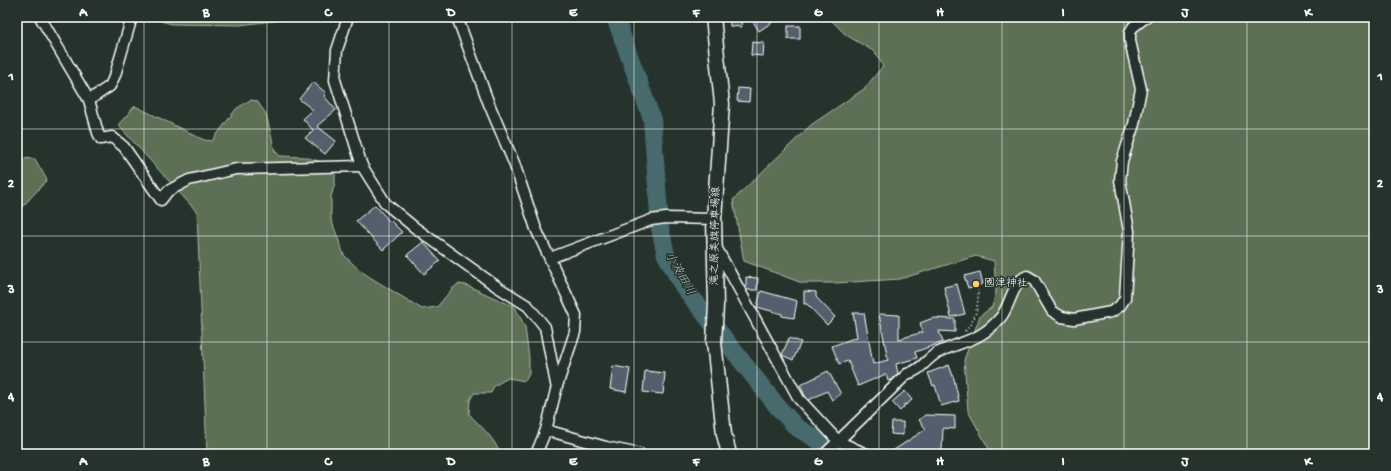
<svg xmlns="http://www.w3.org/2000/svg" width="1391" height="471" font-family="'Gochi Hand','Klee One',sans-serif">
<rect width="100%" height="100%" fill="#26332d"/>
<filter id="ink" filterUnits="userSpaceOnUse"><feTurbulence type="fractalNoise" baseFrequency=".025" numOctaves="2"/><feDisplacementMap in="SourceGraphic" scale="8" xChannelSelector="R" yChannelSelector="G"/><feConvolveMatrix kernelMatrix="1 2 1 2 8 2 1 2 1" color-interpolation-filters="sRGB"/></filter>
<g filter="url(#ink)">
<g fill="#5c7054" stroke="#aeb8aa">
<polygon points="146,17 293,17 282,20 239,25 172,24"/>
<polygon points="828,17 1374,17 1374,454 993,454 990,451 968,411 964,360 980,316 992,307 996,292 994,261 976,256 900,279 836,283 802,283 744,261 733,200 811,125 864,89 883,66 875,52 846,35"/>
<path d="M250,100L257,101L266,114L275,151L280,156L305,157L335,166V183L331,197V219L344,255L355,266L368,276L422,309L437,307L452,289L458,284L466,285L515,307L525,327L529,358V374L525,381L508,378L494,386L491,393H474L470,400L469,414C480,426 495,438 500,454H207L197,212L118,125L135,106L204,140L212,141L236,109Z"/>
<polygon points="17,158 35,159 47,180 23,206 17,209"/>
</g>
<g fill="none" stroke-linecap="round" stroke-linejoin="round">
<polyline stroke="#476a6d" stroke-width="18" points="615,17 652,119 660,228 666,255 683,286 777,406 796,427 841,454"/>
</g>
<g fill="#525f6c" stroke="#fff">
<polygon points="730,17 742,17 741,27 730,26"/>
<polygon points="750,17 780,17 759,31"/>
<rect x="788" y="26" width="12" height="13"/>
<polygon points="752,42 764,43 763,56 751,55"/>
<polygon points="313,82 326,93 324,96 336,110 317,126 336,141 325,154 305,138 313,130 303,119 313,110 299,99"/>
<polygon points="738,88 750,89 749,102 737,101"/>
<polygon points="375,205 390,222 391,221 402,232 383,250 356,221"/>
<polygon points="423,242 440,261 424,274 407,255"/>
<polygon points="980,272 983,284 968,288 964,276"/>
<polygon points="746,277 758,278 757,290 747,290 746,288"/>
<polygon points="957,284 965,314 951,317 944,287"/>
<polygon points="761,291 797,301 794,318 782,316 782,314 757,307"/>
<polygon points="804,291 816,292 816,297 835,317 827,325 807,304 804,304"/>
<polygon points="853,313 864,313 873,364 888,360 879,314 899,315 899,339 923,332 920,323 933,318 955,319 955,332 939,331 943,342 915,352 917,358 896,364 898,374 891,380 888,381 886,374 858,386 848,361 839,364 832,346 857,337"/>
<polygon points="789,338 801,342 793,360 782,355"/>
<polygon points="949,365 954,379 959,401 941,406 935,385 933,386 928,373"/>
<polygon points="613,366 630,369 626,392 610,389"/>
<polygon points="645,371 665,373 663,394 643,392"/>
<polygon points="828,371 841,394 832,400 827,391 809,400 805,396 800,385"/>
<polygon points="905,391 912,400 906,405 904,404 904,407 900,411 892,402"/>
<polygon points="925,415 955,416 955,429 943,428 942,451 925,450 919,454 888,454 926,429 919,420"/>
<polygon points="892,422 903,422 903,435 891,434"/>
</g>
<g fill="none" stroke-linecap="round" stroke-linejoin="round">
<defs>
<g id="minor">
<polyline points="40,17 89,100 98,133 101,139 112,137 124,147 161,200 168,191 189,180 236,169 362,166"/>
<polyline points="348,17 337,50 335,80 362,166 386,204 414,227 464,263 496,286 528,306 545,327 556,384"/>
<polyline points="457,17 489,104 514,163 536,229 576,315 575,332 557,386 546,430 536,454"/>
<polyline points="89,100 110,86 115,75 132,17"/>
<polyline points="716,247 799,399 838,441 866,454"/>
<polyline points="550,258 651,220 666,218 714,219"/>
<polyline points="546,430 606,447 640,454"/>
<path d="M825,454L907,374C923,369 925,360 937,353C963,340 980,342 1001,317C1010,306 1013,281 1027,276L1034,280L1052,311L1062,317L1074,319L1111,312L1120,306L1125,298L1129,231L1120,180L1122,161L1134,124L1141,89L1130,41V32L1133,27L1146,17"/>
</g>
<polyline id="secondary" points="713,17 722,104 714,219 716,305 714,342 724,434 729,454"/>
</defs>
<use href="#minor" stroke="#fff" stroke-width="13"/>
<use href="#secondary" stroke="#fff" stroke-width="17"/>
<path stroke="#fff" stroke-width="2" stroke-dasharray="1 3" stroke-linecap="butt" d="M965,331C977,317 978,307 978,290"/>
<use href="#minor" stroke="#26332d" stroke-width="10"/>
<use href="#secondary" stroke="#26332d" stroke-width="14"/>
</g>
</g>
<path fill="none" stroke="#fff" stroke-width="1" stroke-opacity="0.55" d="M144,17V454M267,17V454M389,17V454M512,17V454M634,17V454M757,17V454M879,17V454M1002,17V454M1124,17V454M1247,17V454M17,129H1374M17,236H1374M17,342H1374"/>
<circle fill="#ffd166" stroke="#26332d" stroke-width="1.5" cx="976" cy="284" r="4"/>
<g text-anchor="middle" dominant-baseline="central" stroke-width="3" stroke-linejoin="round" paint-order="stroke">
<g font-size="11" fill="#fff" stroke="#26332d">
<text transform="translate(716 236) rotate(-89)">滝之原美旗停車場線</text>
</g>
<g font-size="11" fill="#fff" stroke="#26332d" text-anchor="start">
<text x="984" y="284">國津神社</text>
</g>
<g font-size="12" font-style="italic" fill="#acbcbd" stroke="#26332d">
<text transform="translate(679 274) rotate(60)">小波田川</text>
</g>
</g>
<rect width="1391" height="471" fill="none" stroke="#26332d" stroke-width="44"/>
<rect x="22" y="22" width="1347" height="427" fill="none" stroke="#fff" stroke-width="1.5"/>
<g font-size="13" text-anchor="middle" font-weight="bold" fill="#fff">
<text x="83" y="16">A</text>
<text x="206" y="16">B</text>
<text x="328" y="16">C</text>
<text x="451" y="16">D</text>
<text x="573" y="16">E</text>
<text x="696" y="16">F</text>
<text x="818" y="16">G</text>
<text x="940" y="16">H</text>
<text x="1063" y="16">I</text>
<text x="1185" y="16">J</text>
<text x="1308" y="16">K</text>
<text x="11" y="80">1</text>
<text x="1380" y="80">1</text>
<text x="11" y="187">2</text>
<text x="1380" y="187">2</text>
<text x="11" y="293">3</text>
<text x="1380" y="293">3</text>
<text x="11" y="400">4</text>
<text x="1380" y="400">4</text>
<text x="83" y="465">A</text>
<text x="206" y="465">B</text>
<text x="328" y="465">C</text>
<text x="451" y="465">D</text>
<text x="573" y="465">E</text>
<text x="696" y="465">F</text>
<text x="818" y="465">G</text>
<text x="940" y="465">H</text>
<text x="1063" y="465">I</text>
<text x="1185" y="465">J</text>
<text x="1308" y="465">K</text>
</g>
</svg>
